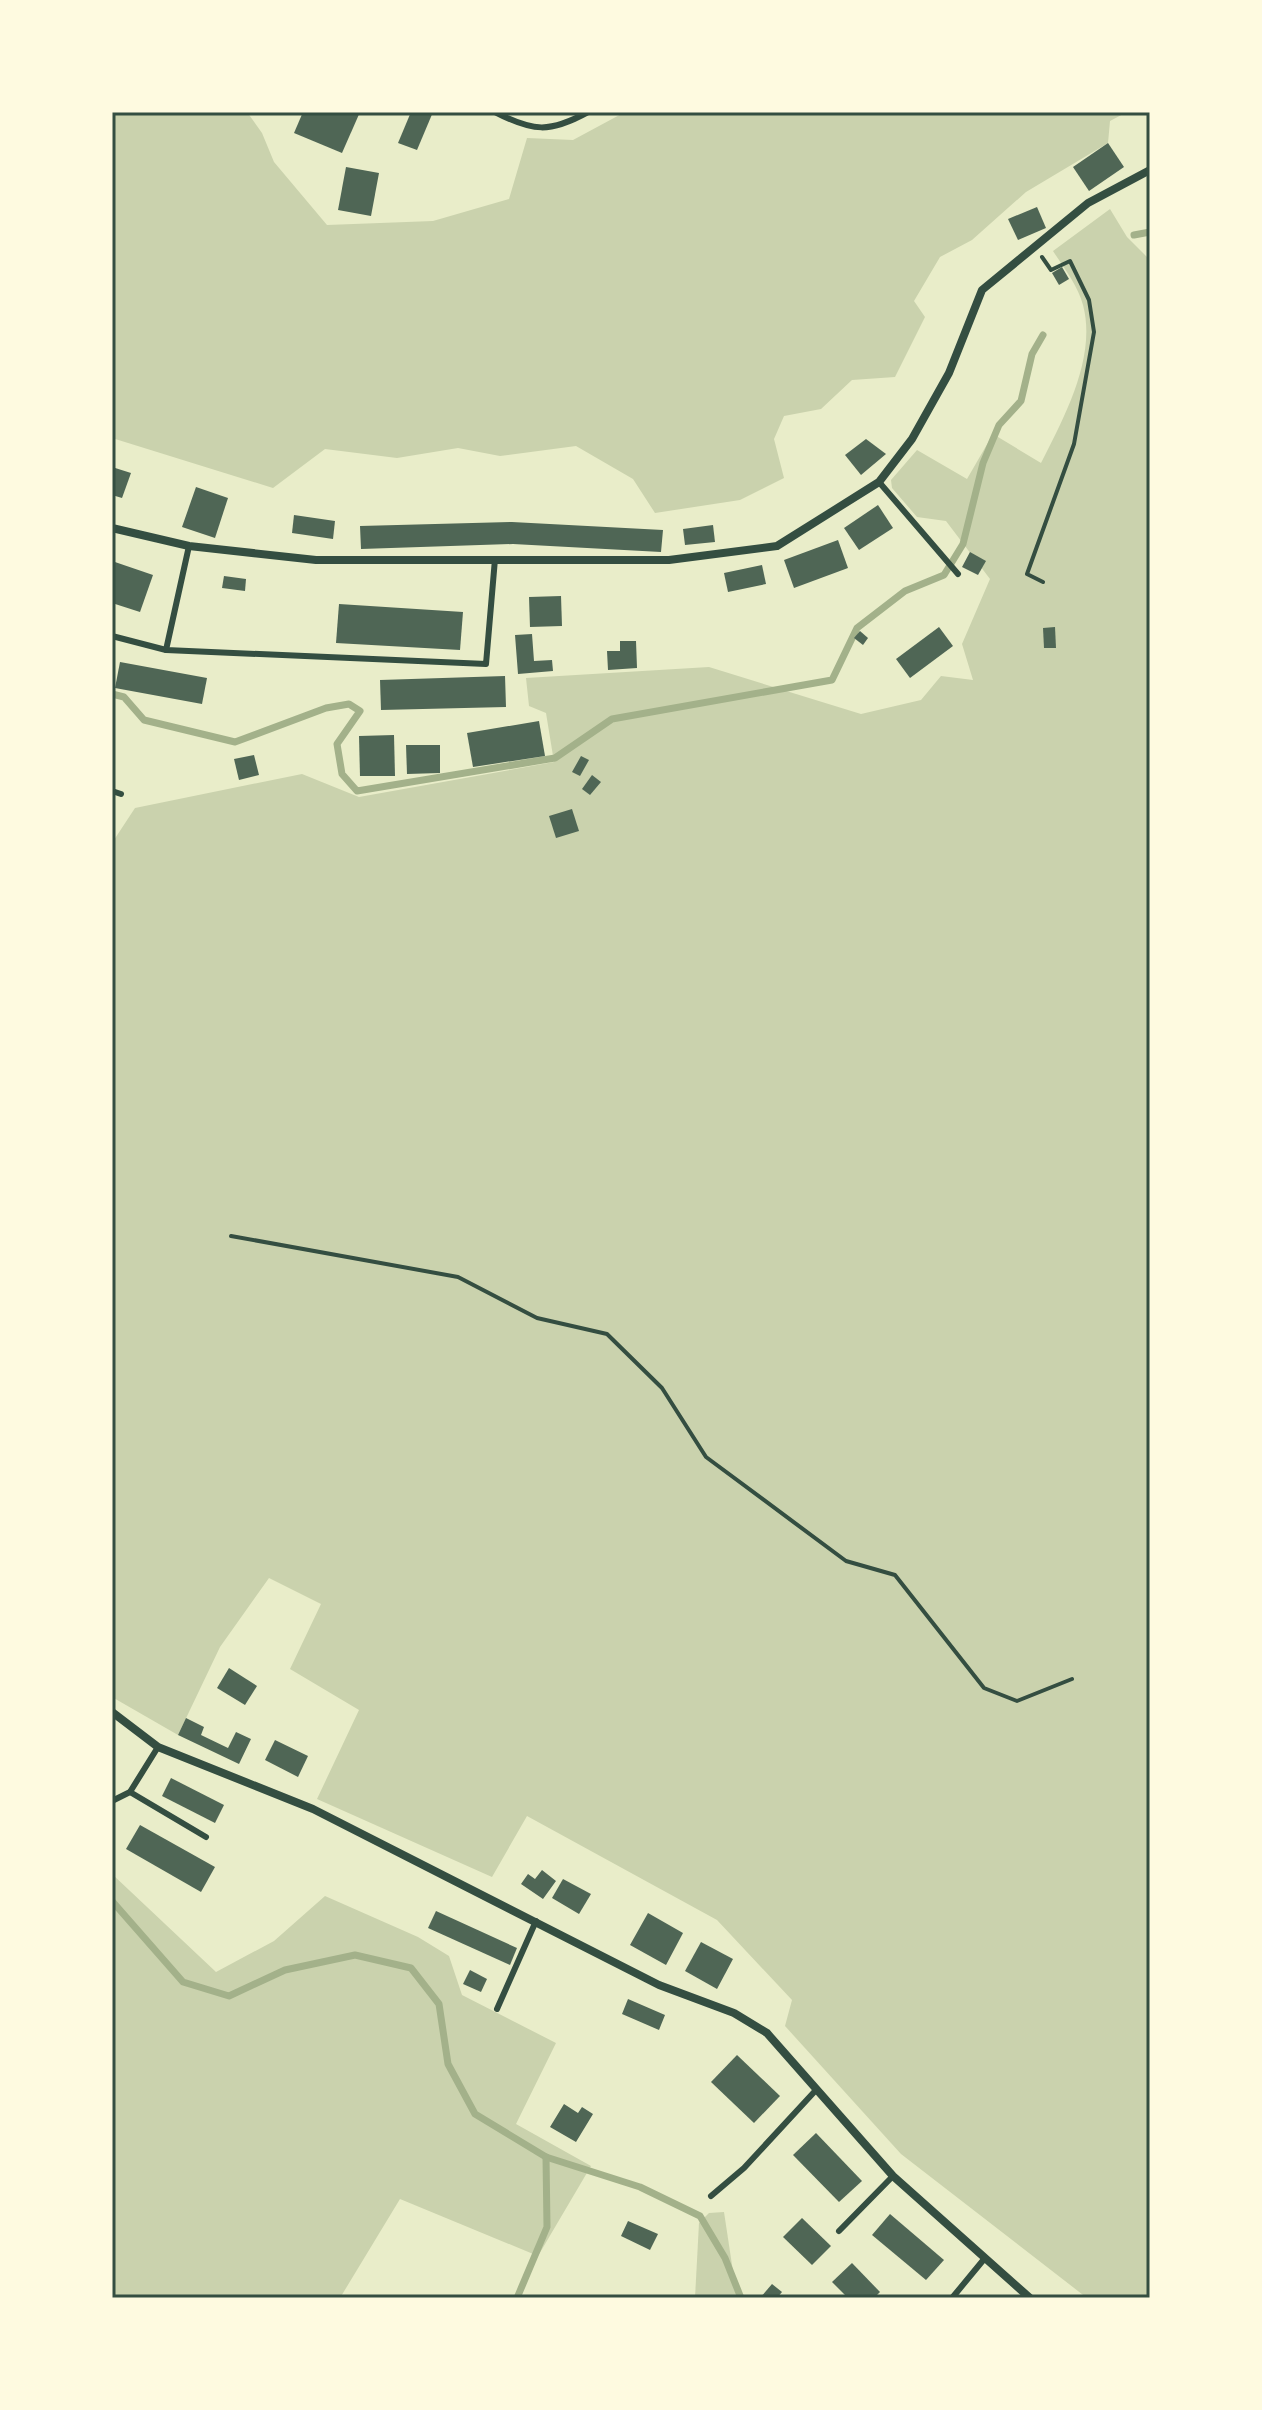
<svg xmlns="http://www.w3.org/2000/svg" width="1262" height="2410" font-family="Commissioner,sans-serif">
<rect width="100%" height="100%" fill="#e9edc9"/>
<g fill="#cad2ad">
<polygon points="112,112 247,112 262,133 274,162 327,225 433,221 509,199 527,138 573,140 625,112 1127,112 1110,121 1108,143 1026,192 972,240 940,257 914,301 925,317 895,377 852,380 821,409 784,416 774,439 784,478 740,500 655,513 633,479 576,446 500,456 458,448 397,458 325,449 273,488 112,438"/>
<path d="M1110,209L1127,237L1150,260V2298H1087L901,2154L785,2026L792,2000L717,1920L527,1816L492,1877L317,1799L359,1710L290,1669L321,1604L269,1578L220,1647L178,1735L112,1697V843L135,808L302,774L359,797L554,762L546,713L529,706L526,678L709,667L861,714L921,700L941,676L973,680L962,644L990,579L946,521L917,517L892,488L891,480L917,450L967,479L993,434L1041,463C1064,418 1097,357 1083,305C1078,286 1064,268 1053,251Z"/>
<polygon points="112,1874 216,1972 274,1941 325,1896 418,1937 449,1956 462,1995 556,2043 516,2124 591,2166 538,2256 400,2199 340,2298 112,2298"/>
<polygon points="724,2212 737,2298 695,2298 699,2223 709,2213"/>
</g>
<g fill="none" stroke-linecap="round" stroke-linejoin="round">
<g stroke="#a3b18a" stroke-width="7">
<polyline points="1134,235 1150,232"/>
<polyline points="112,694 124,697 144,720 235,742 326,708 349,704 360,711 337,744 342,774 357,791 555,758 612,719 832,680 857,628 905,591 944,575 963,544 983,463 999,425 1021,401 1032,354 1043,335"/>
<polyline points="112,1901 183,1982 229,1996 285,1970 355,1955 411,1968 439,2004 448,2064 475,2114 546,2157 640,2187 700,2216 725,2258 741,2298"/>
<polyline points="517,2298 547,2227 546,2157"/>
</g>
</g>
<g fill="#4f6655">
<polygon points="303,112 360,112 342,153 294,133"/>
<polygon points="411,112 433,112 417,150 398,143"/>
<polygon points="1108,143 1124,167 1089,191 1073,167"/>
<polygon points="346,167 379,173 371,216 338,210"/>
<polygon points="1037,207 1046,228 1018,240 1008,219"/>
<polygon points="1062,267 1069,279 1059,285 1052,273"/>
<polygon points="866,439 886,454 861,475 845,455"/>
<polygon points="112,467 131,473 122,498 112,495"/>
<polygon points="196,487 228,498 215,538 182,527"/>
<polygon points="878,505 893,528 859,550 844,528"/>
<polygon points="294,515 335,521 333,539 292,533"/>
<polygon points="512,522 663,530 661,552 513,544 361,549 360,526"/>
<polygon points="713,525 715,542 685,545 683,529"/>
<polygon points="838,540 848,568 794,588 784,560"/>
<polygon points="970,552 986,561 978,575 962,567"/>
<polygon points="112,561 153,575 140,612 112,603"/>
<polygon points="762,565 766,584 728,592 724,573"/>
<polygon points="224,576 246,579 245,591 222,588"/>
<polygon points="561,596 562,626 530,627 529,597"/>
<polygon points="339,604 463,612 460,650 336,643"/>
<polygon points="939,627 953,646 910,678 896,659"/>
<polygon points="1055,627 1056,648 1044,648 1043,628"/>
<polygon points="860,631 868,638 863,645 854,638"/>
<polygon points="532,634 534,661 552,660 553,671 518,674 515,635"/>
<polygon points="620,641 636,641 637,668 608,670 607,651 620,651"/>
<polygon points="120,662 207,678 202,704 115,688"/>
<polygon points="505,676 506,707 381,710 380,680"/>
<polygon points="539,721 545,756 473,767 467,733"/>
<polygon points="394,735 395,776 360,776 359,736"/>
<polygon points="406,745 440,745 440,773 407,774"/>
<polygon points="254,755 259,775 239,780 234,759"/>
<polygon points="581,756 589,760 580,776 572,772"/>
<polygon points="592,775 601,782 590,795 582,789"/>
<polygon points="572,809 579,831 556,838 549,816"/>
<polygon points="229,1668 257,1686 245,1705 217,1688"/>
<polygon points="186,1718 204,1727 201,1735 228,1748 236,1732 251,1739 239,1764 178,1735"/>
<polygon points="275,1740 308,1756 298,1777 265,1760"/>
<polygon points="171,1778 224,1805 215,1823 162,1796"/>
<polygon points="140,1825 215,1867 201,1892 126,1849"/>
<polygon points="542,1870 556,1881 543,1899 521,1884 528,1874 535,1879"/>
<polygon points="563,1879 591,1894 579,1914 552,1898"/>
<polygon points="436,1911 517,1948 510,1965 428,1928"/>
<polygon points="648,1913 683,1933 666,1965 630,1945"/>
<polygon points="701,1942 733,1959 717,1989 685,1971"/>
<polygon points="470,1970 487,1979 481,1992 463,1984"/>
<polygon points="628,1999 665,2015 659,2030 622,2014"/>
<polygon points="737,2055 780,2096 754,2123 711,2082"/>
<polygon points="564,2104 578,2113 582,2107 593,2114 576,2142 550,2127"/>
<polygon points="816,2133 862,2181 839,2202 793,2155"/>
<polygon points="890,2214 944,2260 926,2280 872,2235"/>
<polygon points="802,2218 831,2246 812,2265 783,2237"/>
<polygon points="628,2221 658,2234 650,2250 621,2236"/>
<polygon points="852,2263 880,2292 874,2298 848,2298 832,2282"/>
<polygon points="772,2284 782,2292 777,2298 760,2298"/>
</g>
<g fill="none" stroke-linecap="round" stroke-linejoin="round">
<g stroke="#344e41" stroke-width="4">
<polyline points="1042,257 1051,270 1070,261 1089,300 1094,332 1074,444 1027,574 1043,582"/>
<polyline points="231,1236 458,1277 537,1318 607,1334 662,1388 706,1457 846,1561 895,1575 984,1688 1017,1701 1072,1679"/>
</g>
<g stroke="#344e41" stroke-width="6">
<path d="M495,112C533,132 550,133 588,112"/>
<polyline points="879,482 958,574"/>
<polyline points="112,636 166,650 486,664 495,559"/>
<polyline points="166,650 189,546"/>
<polyline points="112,791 121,794"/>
<polyline points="130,1792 206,1837"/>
<polyline points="112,1801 130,1792 158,1747"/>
<polyline points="497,2009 536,1921"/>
<polyline points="711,2196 744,2168 816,2090"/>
<polyline points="839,2231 893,2176"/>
<polyline points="952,2298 985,2258"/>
</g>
<g stroke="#344e41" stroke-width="8">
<polyline points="112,528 189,546 316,560 669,560 777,546 879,482 912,439 949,373 982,290 1088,203 1150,170"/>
<polyline points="112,1712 158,1747 313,1809 659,1985 734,2013 767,2033 893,2176 1030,2298"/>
</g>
</g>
<rect width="1262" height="2410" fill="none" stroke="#fefae0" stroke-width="228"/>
<rect x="114" y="114" width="1034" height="2182" fill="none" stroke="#344e41" stroke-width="3"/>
</svg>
